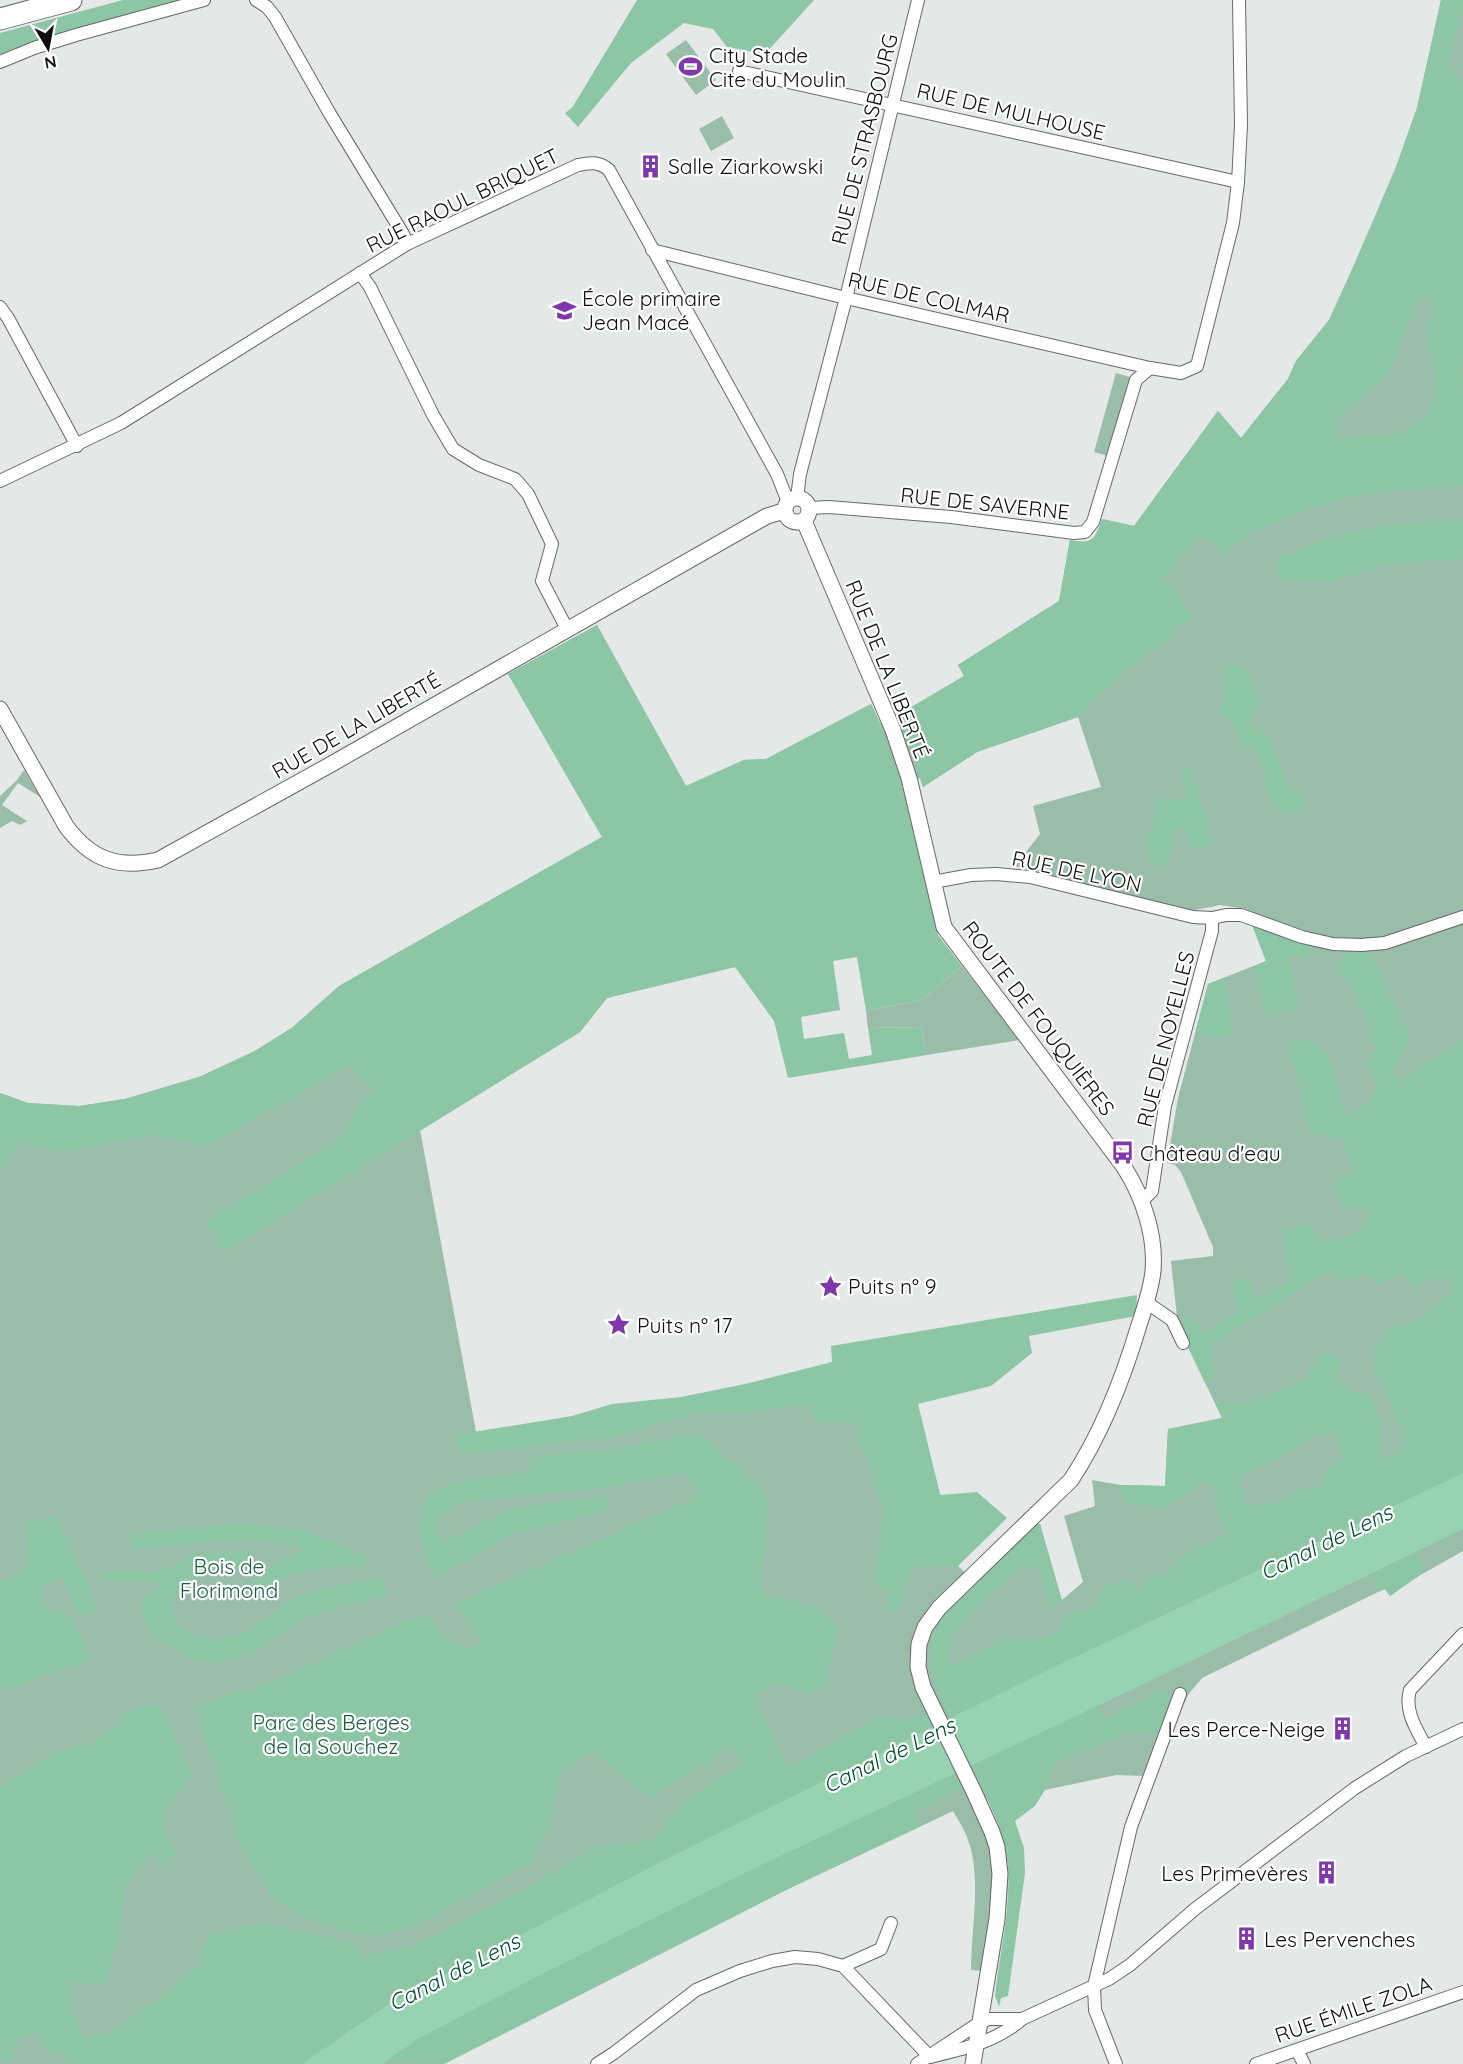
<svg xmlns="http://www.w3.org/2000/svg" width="1463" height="2064" font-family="Quicksand,sans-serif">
<rect width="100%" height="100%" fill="#e4e8e6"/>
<g fill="#9abda9" fill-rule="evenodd">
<path d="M1441,0H1463V1551L1410,1581L1390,1596L1385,1589L1378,1592L1202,1678L1188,1695L1175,1724L1163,1722L1143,1776L1116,1775L1045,1790L1009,1803L986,1796C991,1812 1000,1827 1004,1843C1014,1885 1003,1930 997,1972L971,1970C971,1930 982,1877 968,1840C965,1830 958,1820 953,1811L786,1890L444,2064H0V1093L28,1103L79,1106L125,1099L199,1077L255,1051L293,1027L339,986L602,837L508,674L597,625L686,786L744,760L766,759L871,704L881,725L964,676L958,665L1059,601L1070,540C1093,545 1095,539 1102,519L1134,526L1218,411L1241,438L1288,379L1296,361L1329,320L1370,230L1396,167L1417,108ZM1078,717L1101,787L1033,806L1040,834L1015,866L1191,911L1220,905L1246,909L1266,961L1208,984L1178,1098L1167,1163L1175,1165L1181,1172L1213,1247V1256L1171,1261L1178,1326L1222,1418L1168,1429L1165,1486L1120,1485L1092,1480L1095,1506L1064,1516L1083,1582L1062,1600L1040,1524H1033L976,1583L958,1566L906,1358L477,1437L420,1130L580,1032L607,998L735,967L938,935L902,785L920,778L923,787L977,752Z"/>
<polygon points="686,40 716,80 696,95 666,54"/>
<polygon points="722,116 734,138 711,151 699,129"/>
<polygon points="1116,373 1130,377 1108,456 1094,452"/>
<polygon points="24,770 40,797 18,783 2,805 27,821 20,825 12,821 0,828 0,796 17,780"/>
<polygon points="962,966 1019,1040 927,1055 921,1027 868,1028 866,1011 922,1000"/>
</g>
<g fill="#8cc6a5" fill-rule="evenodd">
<polygon points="123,0 185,0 32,43 0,55 0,33"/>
<polygon points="637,0 814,0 765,54 727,47 713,29 684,23 631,63 578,127 565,113 572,108"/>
<path d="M1441,0H1463L1459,26L1447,65L1463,82V362L1461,365L1463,389V487L1407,489L1354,496L1309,509L1253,532L1221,556L1208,538L1195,541L1165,578L1191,614L1164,645L1151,653L1149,648L1146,649L1147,654L1103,691L1078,717L977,752L923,787L898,715L964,676L958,665L1059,601L1070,540C1093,545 1095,539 1102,519L1134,526L1218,411L1241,438L1288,379L1296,361L1329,320L1347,281L1396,167L1417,108ZM1421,295L1435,304L1426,327L1429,350L1437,384L1426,418L1395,434L1359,435L1337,441V420L1387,375Z"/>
<polygon points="1439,520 1463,520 1463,559 1389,564 1328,582 1279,580 1276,559 1324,538 1374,527"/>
<polygon points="597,625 686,786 744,760 766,759 871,704 881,725 902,785 938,935 962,966 922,1000 866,1011 857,957 833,961 840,1010 801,1017 804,1039 844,1033 849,1059 872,1055 868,1028 921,1027 927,1055 788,1078 774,1021 735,967 607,998 580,1032 223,1253 205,1222 339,1139 371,1089 351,1066 206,1146 153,1135 59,1152 20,1142 0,1170 0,1093 28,1103 79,1106 125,1099 199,1077 255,1051 293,1027 339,986 602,837 508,674"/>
<polygon points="1240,664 1252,680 1261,706 1250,716 1253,728 1269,734 1288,787 1300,792 1306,809 1285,815 1267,793 1260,756 1241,741 1232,723 1218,712 1225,696 1223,667"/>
<polygon points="1190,768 1214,845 1191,850 1186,830 1177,827 1166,867 1151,866 1147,847 1157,799 1175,800 1187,795 1181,770"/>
<polygon points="1252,925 1290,940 1315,946 1306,958 1289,955 1298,1006 1268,1018 1253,967 1266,961"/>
<path d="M1369,951L1411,1038L1393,1069L1399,1083L1463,1039V1473L1145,1623L950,1719C939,1697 926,1668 931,1643C936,1615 962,1597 981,1577C999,1560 1016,1542 1033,1524H1040L1061,1600L1051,1608L1038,1568L1022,1566L974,1610L954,1633L948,1663L959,1664L972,1655L1006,1638L1040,1639L1057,1632L1062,1618L1094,1606L1105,1585L1127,1580L1141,1590L1148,1578L1168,1573L1178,1558L1229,1533L1215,1511L1216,1492L1203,1480L1183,1498L1163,1507L1125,1505L1120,1485L1165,1486L1168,1429L1222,1418L1215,1403L1247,1402L1287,1388L1307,1378L1319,1352L1340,1357L1338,1381L1350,1391L1370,1393C1379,1418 1386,1430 1379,1456L1390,1458L1406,1443L1383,1386L1373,1367L1376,1345L1386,1330L1420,1319L1453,1289L1451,1279L1432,1278L1417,1286L1399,1274L1377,1286L1366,1274L1340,1281L1329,1271L1211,1345L1216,1375L1205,1383L1178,1326L1177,1317H1192L1203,1333L1240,1311L1230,1283L1247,1277L1257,1300L1291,1279L1282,1231L1309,1223L1322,1242L1351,1236L1371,1218L1369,1208H1344L1333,1185L1352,1171L1342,1138L1310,1133L1289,1045L1303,1037L1328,1054L1346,1115L1371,1102L1376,1082L1365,1063L1376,1048L1352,984L1337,974L1343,952ZM1333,1432L1344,1458L1341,1462H1334L1327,1468L1326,1475L1318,1488L1298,1489L1275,1504L1264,1501L1248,1508L1239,1478L1292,1451L1316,1435Z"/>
<polygon points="1226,977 1233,1033 1216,1039 1196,1030 1208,984"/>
<polygon points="1137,1295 1136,1316 1029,1336 1032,1353 991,1386 918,1404 940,1495 977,1492 1007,1518 958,1566 913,1568 896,1614 887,1610 891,1590 875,1586 883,1506 854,1423 817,1423 806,1404 733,1415 721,1410 681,1417 611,1439 573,1440 547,1446 460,1454 455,1435 572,1416 612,1404 681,1397 745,1384 832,1362 831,1346"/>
<path d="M688,1435L700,1437L711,1443L764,1491L769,1509L760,1587L765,1595C788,1601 838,1605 836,1637C835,1652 829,1668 825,1683L808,1695L779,1682L755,1697L788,1768L880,1716L893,1720L927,1715L934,1727L670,1857L392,2002L302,2064H65L68,2057L48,2052L36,2033L15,2040L13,2057L0,2063V1788L39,1760L75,1745L89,1744L103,1736L127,1713L143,1706H161L193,1775L166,1811L164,1831L177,1853L164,1867L150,1853L124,1891L119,1938L105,1985L70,1982L73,2009L85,2040L114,2030L157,2000L198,1964L208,1936L242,1926L273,1924L357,1944L362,1956L415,1945L517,1893L597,1847L643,1842L659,1834L684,1801L743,1763L731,1748L651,1798L592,1752L561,1772L551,1823L528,1865L419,1924L383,1936L346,1932L303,1917L276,1901L241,1848L195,1708L234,1691L256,1689L413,1618L429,1614L443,1637L469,1649L481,1642L454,1604L698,1496L683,1472L604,1488L460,1502L436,1519L442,1543L510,1509L606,1495L611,1510L512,1535L435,1578C421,1549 416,1528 426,1496L450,1483L524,1472L536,1455L610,1450Z"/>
<polygon points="57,1516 99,1608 80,1617 61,1577 40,1589 41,1604 71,1615 93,1659 9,1689 0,1688 0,1579 11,1578 30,1561 24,1524"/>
<path d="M238,1523L301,1530L368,1556L361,1567C333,1566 302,1568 278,1583C270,1588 263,1594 255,1600L243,1587L279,1560L301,1551L302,1546L246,1539L132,1549L129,1534Z"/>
<polygon points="250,1551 252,1566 197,1579 174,1595 172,1612 177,1625 195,1636 220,1639 247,1631 300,1595 381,1576 388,1594 309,1616 251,1654 215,1663 191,1660 153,1633 142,1617 142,1599 161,1586 161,1583 103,1579 104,1570 151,1573 169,1567 194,1554"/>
<polygon points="1416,1553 1426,1571 1390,1596 1385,1589 1378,1592 1370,1575"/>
<path d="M1166,1691C1176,1700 1163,1722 1158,1734L1133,1733L1109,1740L1054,1764L1045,1790L1035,1806L1015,1821L1024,1848L1025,1873L1008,1996L1001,1998L999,2007L995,1996C1000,1946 1016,1892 1004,1843C997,1816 983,1791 972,1766L1096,1706L1104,1718L1159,1692Z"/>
<polygon points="954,1774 962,1788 916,1812 919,1827 786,1890 444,2064 383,2063 418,2039 534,1978 751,1870"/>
</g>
<polygon fill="#97d2b1" points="1463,1473 1463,1529 1148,1682 751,1870 534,1978 418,2039 382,2064 302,2064 392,2002 670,1857 1052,1668"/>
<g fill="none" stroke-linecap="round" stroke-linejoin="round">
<defs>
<g id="minor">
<polyline points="256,0 267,7 275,17 330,114 403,234 407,244"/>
<polyline points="0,62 34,48 76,35 204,0"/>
<polyline points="739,71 1238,182"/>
<polyline points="652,250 846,298 1150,368 1181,373 1197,366 1233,223 1238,182 1241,125 1239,0"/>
<polyline points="360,273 370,287 433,415 453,449 479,465 515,479 528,494 552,544 542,581 567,629"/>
<polyline points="0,307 8,318 77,446"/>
<path d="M0,481L121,423L407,244L578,165C591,163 599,161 609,170L777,474L788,502"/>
<polyline points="797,498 800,474 846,298 918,0"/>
<polyline points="809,508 829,507 951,517 1074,533 1085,532 1093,522 1136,380 1150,368"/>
<polyline points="933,882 971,875 996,874 1030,877 1193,917 1212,918 1226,915 1241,915 1302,937 1333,944 1361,945 1385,943 1463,917"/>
<polyline points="1142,1201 1152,1191 1165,1106 1212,931 1212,918"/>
<polyline points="1146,1302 1172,1320 1183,1343"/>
<path d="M1426,1747C1416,1728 1404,1711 1410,1690L1463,1634"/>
<polyline points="843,1966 881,1949 891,1923"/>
<polyline points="1297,2050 1304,2064"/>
<path d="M930,2057C963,2049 996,2042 1022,2019L1109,1979L1130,1965L1195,1909L1355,1788L1406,1756L1463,1729"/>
<polyline points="597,2064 614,2053 696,1990 740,1971 772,1961 795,1957 818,1959 843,1966 930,2057"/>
<polyline points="917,2064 979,2023 989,2019 1022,2019"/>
<polyline points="1116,2064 1095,2010 1094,1986 1131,1827 1180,1694"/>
<polyline points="1256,2064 1463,1992"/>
</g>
<g id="tertiary">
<circle cx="797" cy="510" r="12"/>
<path d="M804,521L893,730L909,778L944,927L1124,1167C1143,1197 1156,1235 1153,1271C1151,1290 1145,1307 1139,1325C1123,1379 1102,1433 1071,1480L939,1608L925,1627L919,1644L918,1667L923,1687L974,1792L992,1832L997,1847L1000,1874L997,1919L973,2064"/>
<path d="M0,709L66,826C91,860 118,869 158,860L328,766L767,516L784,511"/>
</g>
<polyline id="motorway" points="0,19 71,0"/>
</defs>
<use href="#minor" stroke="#666967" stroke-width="14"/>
<use href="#tertiary" stroke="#666967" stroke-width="17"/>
<use href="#motorway" stroke="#666967" stroke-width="23"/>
<use href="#minor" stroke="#fff" stroke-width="12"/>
<use href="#tertiary" stroke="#fff" stroke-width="15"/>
<use href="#motorway" stroke="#fff" stroke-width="21"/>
</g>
<defs>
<symbol id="stadium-bare" viewBox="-9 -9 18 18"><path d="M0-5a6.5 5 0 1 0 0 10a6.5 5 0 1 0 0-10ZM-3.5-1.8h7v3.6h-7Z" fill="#7e38ac" stroke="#fff" stroke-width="2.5" paint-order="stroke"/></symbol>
<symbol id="building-bare" viewBox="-9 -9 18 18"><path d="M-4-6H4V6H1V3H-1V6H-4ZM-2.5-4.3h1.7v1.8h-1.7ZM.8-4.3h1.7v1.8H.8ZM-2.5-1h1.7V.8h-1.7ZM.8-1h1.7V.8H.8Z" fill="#7e38ac" stroke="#fff" stroke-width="2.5" paint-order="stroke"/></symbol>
<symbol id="school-bare" viewBox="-9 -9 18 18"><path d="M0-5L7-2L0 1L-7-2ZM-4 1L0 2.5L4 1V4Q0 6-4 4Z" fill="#7e38ac" stroke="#fff" stroke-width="2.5" paint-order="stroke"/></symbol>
<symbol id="bus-bare" viewBox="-9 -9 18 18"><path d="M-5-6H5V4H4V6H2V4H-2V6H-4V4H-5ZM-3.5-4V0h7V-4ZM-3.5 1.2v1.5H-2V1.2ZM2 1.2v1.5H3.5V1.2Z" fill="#7e38ac" stroke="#fff" stroke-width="2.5" paint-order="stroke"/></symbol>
<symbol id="sight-bare" viewBox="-9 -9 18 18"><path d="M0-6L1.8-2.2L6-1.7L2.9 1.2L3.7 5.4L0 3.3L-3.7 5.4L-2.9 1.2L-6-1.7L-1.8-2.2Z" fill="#7e38ac" stroke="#fff" stroke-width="2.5" paint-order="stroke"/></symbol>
</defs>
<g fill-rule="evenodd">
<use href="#stadium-bare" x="674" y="50" width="33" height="33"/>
<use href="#building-bare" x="634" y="150" width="33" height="33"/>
<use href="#school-bare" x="548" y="294" width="33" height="33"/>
<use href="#bus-bare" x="1106" y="1136" width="33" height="33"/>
<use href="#sight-bare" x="814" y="1270" width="33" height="33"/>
<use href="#sight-bare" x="602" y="1308" width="33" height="33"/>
<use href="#building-bare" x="1326" y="1712" width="33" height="33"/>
<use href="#building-bare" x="1310" y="1856" width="33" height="33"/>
<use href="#building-bare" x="1230" y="1922" width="33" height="33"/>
</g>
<g text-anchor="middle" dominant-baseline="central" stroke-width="4.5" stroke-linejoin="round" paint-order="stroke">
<g font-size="21" fill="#0d0f0e" stroke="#fff" text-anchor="start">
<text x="709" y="55">City Stade<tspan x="709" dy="24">Cite du Moulin</tspan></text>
<text x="668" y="166">Salle Ziarkowski</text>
<text x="582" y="298">École primaire<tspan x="582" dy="24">Jean Macé</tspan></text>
<text x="1140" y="1153">Château d'eau</text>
<text x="848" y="1286">Puits n° 9</text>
<text x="637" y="1325">Puits n° 17</text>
<text x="1325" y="1729" text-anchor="end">Les Perce-Neige</text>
<text x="1308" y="1873" text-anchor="end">Les Primevères</text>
<text x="1264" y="1939">Les Pervenches</text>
</g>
<g font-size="21" fill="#0d0f0e" stroke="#fff">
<text transform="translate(1011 111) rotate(13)">RUE DE MULHOUSE</text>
<text transform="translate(864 139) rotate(-76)">RUE DE STRASBOURG</text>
<text transform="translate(462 200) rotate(-26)">RUE RAOUL BRIQUET</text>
<text transform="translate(929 297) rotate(13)">RUE DE COLMAR</text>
<text transform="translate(985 503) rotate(6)">RUE DE SAVERNE</text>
<text transform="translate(888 669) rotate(68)">RUE DE LA LIBERTÉ</text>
<text transform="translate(356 725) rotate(-30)">RUE DE LA LIBERTÉ</text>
<text transform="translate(1077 871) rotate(12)">RUE DE LYON</text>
<text transform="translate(1039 1018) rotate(53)">ROUTE DE FOUQUIÈRES</text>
<text transform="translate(1165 1039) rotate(-76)">RUE DE NOYELLES</text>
<text transform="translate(1353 2009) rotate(-19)">RUE ÉMILE ZOLA</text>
</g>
<g font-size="21" fill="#195d3e" stroke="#fff">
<text x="229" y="1566">Bois de<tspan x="229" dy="24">Florimond</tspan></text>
<text x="331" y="1722">Parc des Berges<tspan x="331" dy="24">de la Souchez</tspan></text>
</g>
<g font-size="22" font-style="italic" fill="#004c2e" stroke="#fff">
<text transform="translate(1326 1542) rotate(-26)">Canal de Lens</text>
<text transform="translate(889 1755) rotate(-26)">Canal de Lens</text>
<text transform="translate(454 1972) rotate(-27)">Canal de Lens</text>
</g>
</g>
<g transform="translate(48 48) rotate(170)" stroke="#ffffff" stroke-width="4.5" paint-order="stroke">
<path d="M0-4.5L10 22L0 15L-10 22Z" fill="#0d0f0e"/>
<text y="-9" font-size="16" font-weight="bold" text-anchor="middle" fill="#0d0f0e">N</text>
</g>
</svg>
